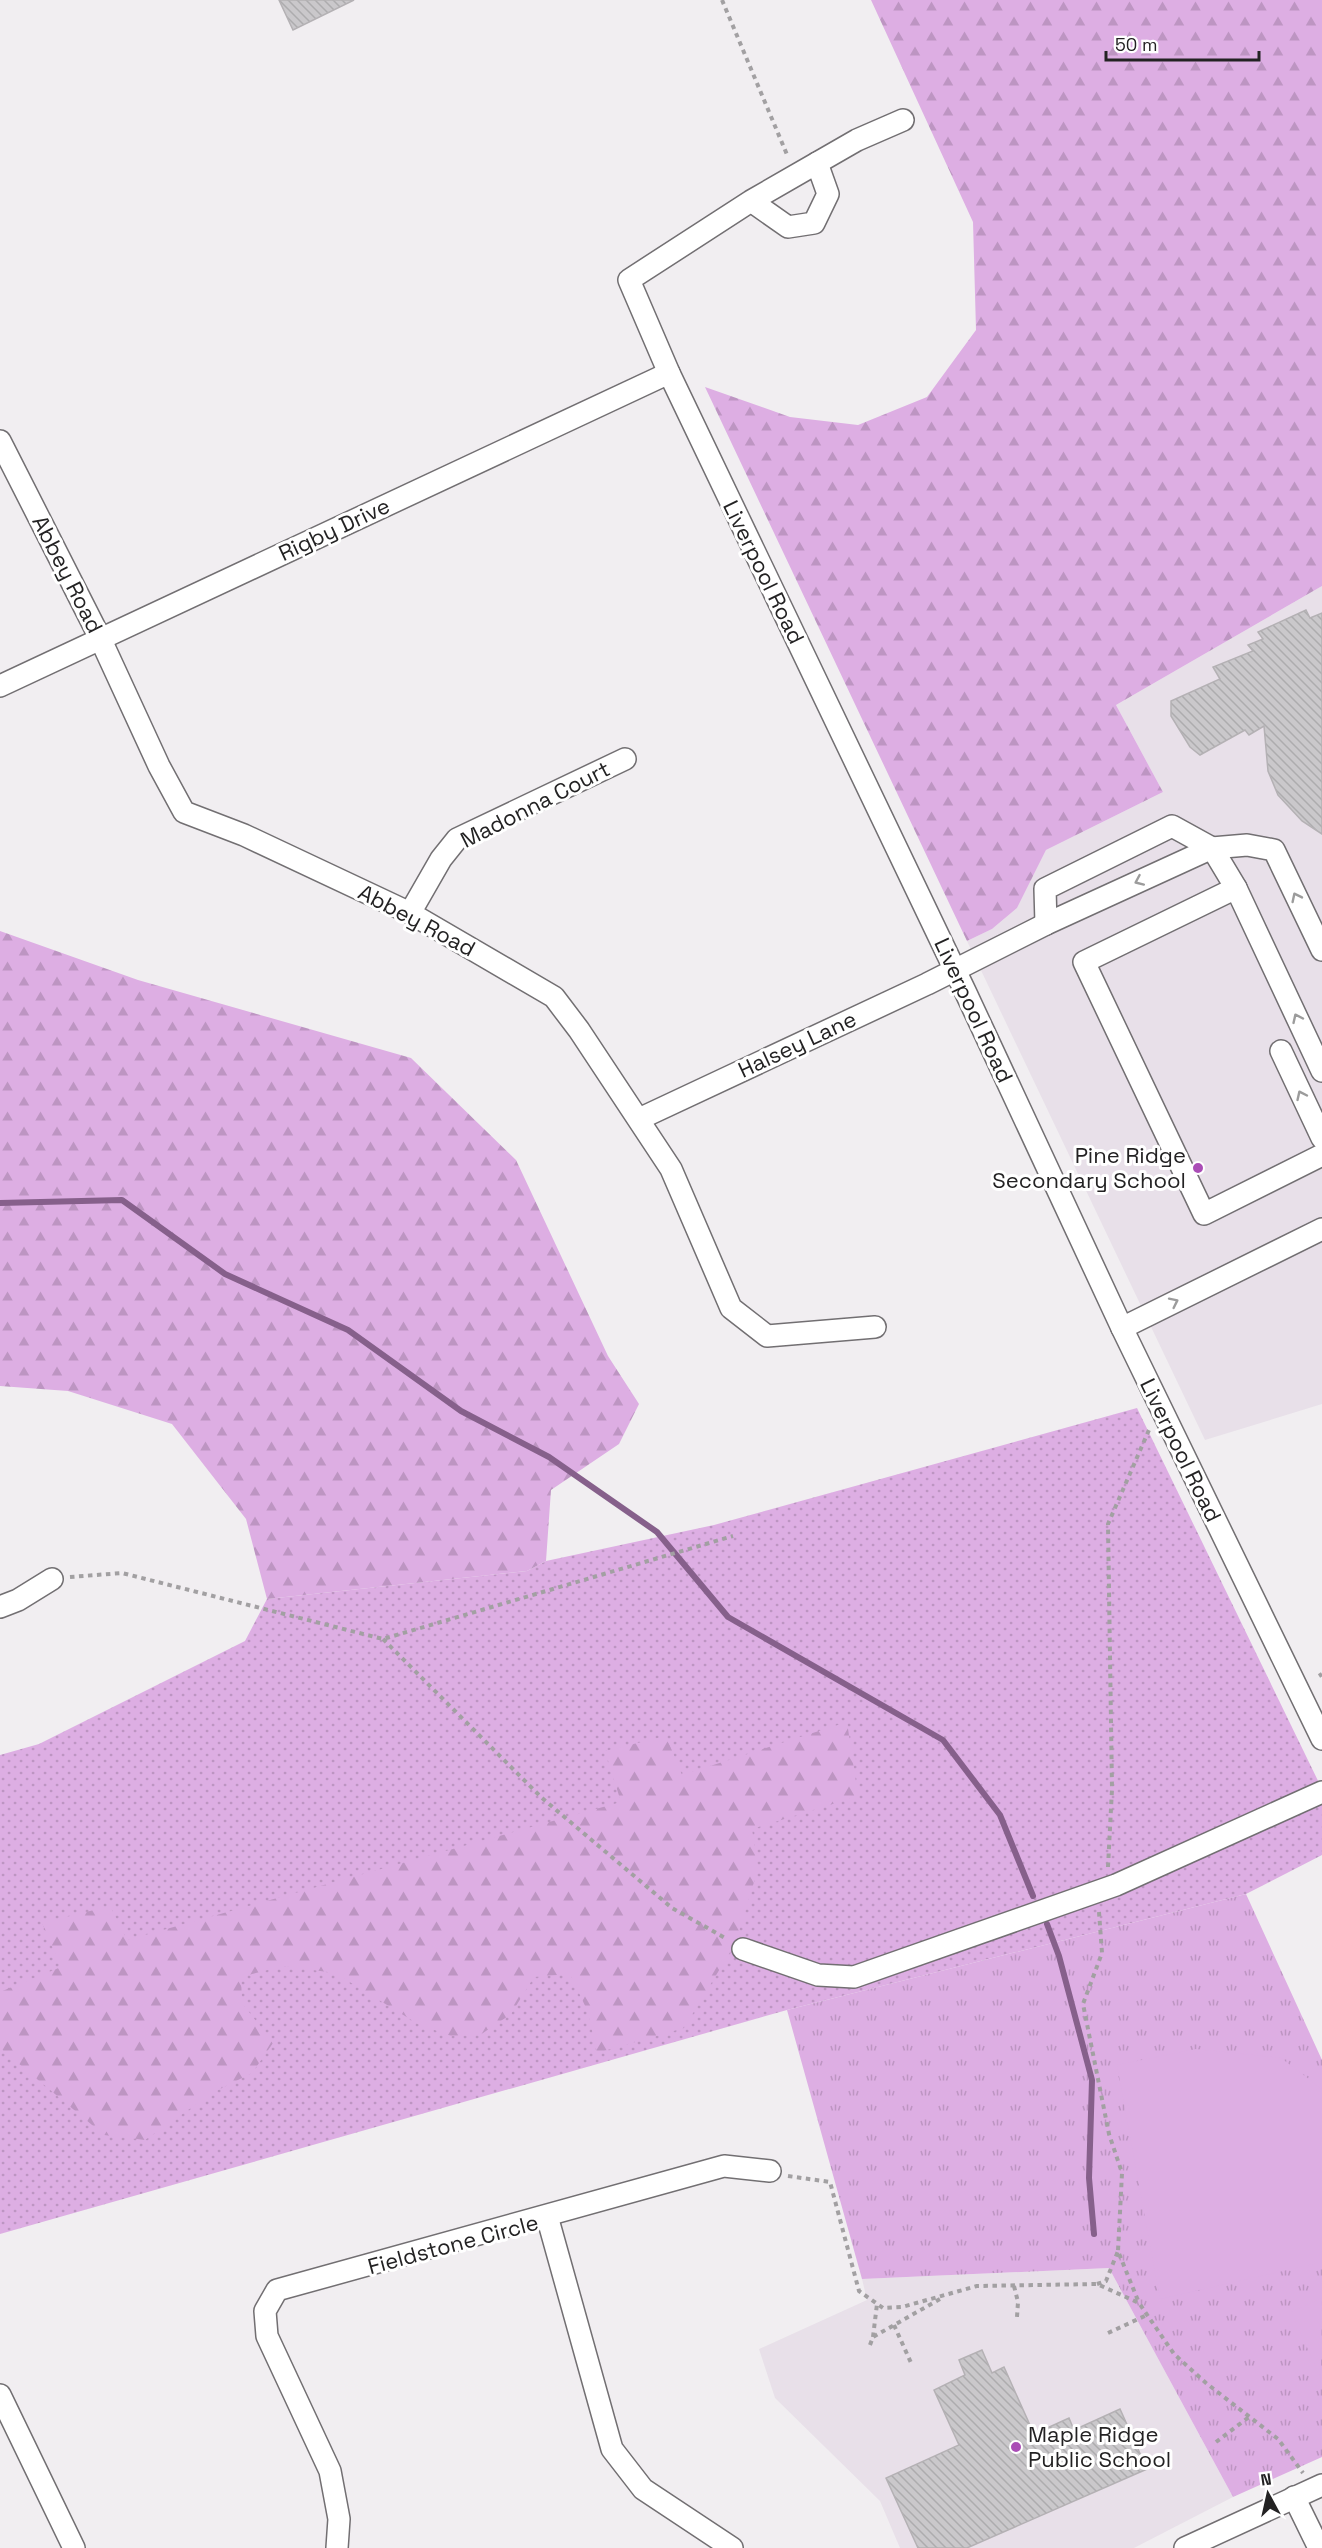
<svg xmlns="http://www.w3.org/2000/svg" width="1322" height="2548" font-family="'Space Grotesk',sans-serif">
<defs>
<pattern id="grass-dots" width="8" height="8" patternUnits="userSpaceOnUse" patternTransform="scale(1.5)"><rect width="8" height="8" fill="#ddaee3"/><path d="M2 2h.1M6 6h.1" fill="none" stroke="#bd95c2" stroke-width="1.8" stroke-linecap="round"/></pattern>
<pattern id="forest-firs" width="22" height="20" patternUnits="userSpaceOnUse" patternTransform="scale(1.5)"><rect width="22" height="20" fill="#ddaee3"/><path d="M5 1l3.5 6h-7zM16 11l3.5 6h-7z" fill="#bd95c2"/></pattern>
<pattern id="park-tufts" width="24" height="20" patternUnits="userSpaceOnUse" patternTransform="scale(1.5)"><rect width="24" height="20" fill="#ddaee3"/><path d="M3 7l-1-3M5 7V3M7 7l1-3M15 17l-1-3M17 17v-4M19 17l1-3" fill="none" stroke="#bd95c2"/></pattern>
<pattern id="building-back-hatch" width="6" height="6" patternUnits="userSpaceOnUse" patternTransform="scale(1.5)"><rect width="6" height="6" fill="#cac8cb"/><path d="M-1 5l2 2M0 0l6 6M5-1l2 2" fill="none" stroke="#adacae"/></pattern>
</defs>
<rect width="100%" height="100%" fill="#f1eef1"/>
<g fill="#e8e0e9">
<polygon points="1322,586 1322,1404 1205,1440 967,941 992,929 1017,908 1046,850 1163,792 1116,705"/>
<polygon points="1109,2268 1233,2497 1134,2548 900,2548 880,2501 775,2398 759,2349 867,2300 862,2279"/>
</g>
<polygon fill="url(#grass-dots)" points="1137,1408 1322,1789 1322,1855 1246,1894 787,2010 0,2234 0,1755 39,1744 245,1641 267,1599 527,1571 546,1561 714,1525"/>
<g fill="url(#forest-firs)">
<polygon points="871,0 1322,0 1322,586 1116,705 1163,792 1046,850 1017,908 992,929 967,941 705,387 790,417 858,425 927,397 976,330 973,222"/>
<polygon points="0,931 138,980 411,1058 516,1160 608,1356 639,1404 619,1444 551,1490 546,1561 527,1571 267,1599 246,1519 172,1424 68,1391 0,1386"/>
<polygon points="847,1722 858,1796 752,1829 758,1869 735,1944 684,2028 597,2053 588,2012 570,1974 534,1977 511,2014 480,2035 451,2036 418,2024 335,1973 283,1966 241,1977 242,2003 273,2043 252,2073 214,2092 145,2140 104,2135 0,2048 0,1992 61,1967 42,1923 110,1906 127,1940 621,1802 605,1751 666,1736 682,1775"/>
</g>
<polygon fill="url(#park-tufts)" points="1246,1894 1322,2060 1322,2457 1233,2497 1109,2268 862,2279 787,2010"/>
<g fill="#ddaee3">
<polygon points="1196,2049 1281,2058 1322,2089 1322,2262 1160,2299 1117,2065"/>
<polygon points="1321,2298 1322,2299 1321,2378 1291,2312"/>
</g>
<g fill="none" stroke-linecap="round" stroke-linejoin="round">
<g stroke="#86608b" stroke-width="6">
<polyline points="0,1203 122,1200 225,1274 348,1330 461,1411 549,1457 657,1532 728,1617 943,1740 1000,1815 1033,1896"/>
<polyline points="1047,1924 1059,1956 1092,2080 1089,2178 1094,2234"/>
</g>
</g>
<g fill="url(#building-back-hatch)" stroke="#b4b1b4" stroke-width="1.5">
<polygon points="279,0 354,0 293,30"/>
<polygon points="1306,610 1310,618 1322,613 1322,834 1302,821 1278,795 1268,771 1264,726 1249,735 1245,730 1200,755 1190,747 1171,716 1171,701 1220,679 1213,667 1253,651 1248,645 1263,639 1258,632"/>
<polygon points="982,2350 992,2373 1004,2367 1034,2434 1069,2418 1074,2430 1120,2409 1147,2469 967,2548 918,2548 886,2478 959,2445 934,2390 965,2375 959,2360"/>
</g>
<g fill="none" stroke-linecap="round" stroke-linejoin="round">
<defs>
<g id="minor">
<polyline points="817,163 857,140 903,120"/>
<polyline points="751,201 817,163 828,194 814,223 788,227 751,201 629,280 669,373 965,991 1122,1328 1322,1739"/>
<polyline points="0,441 100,638 159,766 184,812 244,835 410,913 554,997 579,1030 671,1169 731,1308 767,1336 875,1327"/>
<polyline points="0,686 669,373"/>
<polyline points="1236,888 1084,962 1204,1214 1322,1155"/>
<polyline points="410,913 441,859 457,839 625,759"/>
<polyline points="1046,924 1045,889 1172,826 1212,848 1236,888 1322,1071"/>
<polyline points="1281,1051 1322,1138"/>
<polyline points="639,1119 927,984 1046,924 1212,848 1247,845 1274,850 1322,950"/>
<polyline points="1122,1328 1322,1229"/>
<polyline points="0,1607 18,1600 52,1579"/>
<polyline points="743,1949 818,1975 854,1977 1116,1885 1322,1792"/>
<polyline points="547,2216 612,2449 643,2489 732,2548"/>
<polyline points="0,2395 74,2548"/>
<polyline points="1294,2497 1319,2548"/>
<polyline points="337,2548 339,2519 330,2471 267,2336 265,2311 277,2290 724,2166 770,2171"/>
<polyline points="1185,2548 1322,2485"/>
</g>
</defs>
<use href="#minor" stroke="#726f72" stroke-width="24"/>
<g stroke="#a2a0a2" stroke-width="4" stroke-dasharray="4.5 4.5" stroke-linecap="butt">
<polyline points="722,0 788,157"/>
<polyline points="70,1577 122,1573 383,1639 733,1536"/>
<polyline points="383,1639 542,1798 672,1908 727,1939"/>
<polyline points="1319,1676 1322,1674"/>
<polyline points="1108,1867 1112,1789 1108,1524 1149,1430"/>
<polyline points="1099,1912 1102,1953 1083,2004 1109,2134 1122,2173 1118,2251"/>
<polyline points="788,2176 830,2182 859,2291 883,2308 902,2307 977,2286 1097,2284 1139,2303 1174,2354 1206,2383 1278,2439 1303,2473"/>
<polyline points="1097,2284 1106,2281 1118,2251 1139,2303"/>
<polyline points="1014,2286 1018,2302 1017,2317"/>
<polyline points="894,2325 912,2365"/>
<polyline points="1108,2333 1147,2315"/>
<polyline points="873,2337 877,2304"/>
<polyline points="870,2345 873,2337 940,2299"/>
<polyline points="1216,2442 1249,2417"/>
</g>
<use href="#minor" stroke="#fff" stroke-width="21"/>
</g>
<defs><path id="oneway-chevron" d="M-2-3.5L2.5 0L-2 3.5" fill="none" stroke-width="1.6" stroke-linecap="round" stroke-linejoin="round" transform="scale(1.5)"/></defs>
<g stroke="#9c9c9c">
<use href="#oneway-chevron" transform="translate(1139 881) rotate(156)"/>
<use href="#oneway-chevron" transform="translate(1296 897) rotate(-116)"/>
<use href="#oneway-chevron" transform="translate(1297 1018) rotate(-115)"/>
<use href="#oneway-chevron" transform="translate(1301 1095) rotate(-115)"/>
<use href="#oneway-chevron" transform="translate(1174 1302) rotate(-26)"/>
</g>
<g fill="#aa4db6" stroke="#fff" stroke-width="2">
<circle cx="1198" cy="1168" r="6"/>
<circle cx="1016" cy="2447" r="6"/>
</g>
<g text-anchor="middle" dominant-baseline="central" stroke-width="6" stroke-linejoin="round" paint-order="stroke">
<g font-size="22" fill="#232223" stroke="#fff">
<text transform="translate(334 529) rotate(-25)">Rigby Drive</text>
<text transform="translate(764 572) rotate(64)">Liverpool Road</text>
<text transform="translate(68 574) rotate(63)">Abbey Road</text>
<text transform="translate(535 804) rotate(-27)">Madonna Court</text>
<text transform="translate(417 920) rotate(28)">Abbey Road</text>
<text transform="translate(974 1010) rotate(65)">Liverpool Road</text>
<text transform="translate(797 1044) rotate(-25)">Halsey Lane</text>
<text transform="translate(1181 1450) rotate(64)">Liverpool Road</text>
<text transform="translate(453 2244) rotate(-15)">Fieldstone Circle</text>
</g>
<g font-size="22" fill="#232223" stroke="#fff" text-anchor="end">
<text x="1186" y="1155">Pine Ridge<tspan x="1186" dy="25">Secondary School</tspan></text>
<text x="1028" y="2434" text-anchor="start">Maple Ridge<tspan x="1028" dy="25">Public School</tspan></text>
</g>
</g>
<g transform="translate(1268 2494) rotate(352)" stroke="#ffffff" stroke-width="4.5" paint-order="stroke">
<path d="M0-4.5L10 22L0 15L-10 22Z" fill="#232223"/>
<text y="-9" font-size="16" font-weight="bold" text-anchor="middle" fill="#232223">N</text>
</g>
<path d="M1106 51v9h153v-9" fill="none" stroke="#232223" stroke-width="3"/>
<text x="1115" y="51" font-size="18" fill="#232223" stroke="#ffffff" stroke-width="4.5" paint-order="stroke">50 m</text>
</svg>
